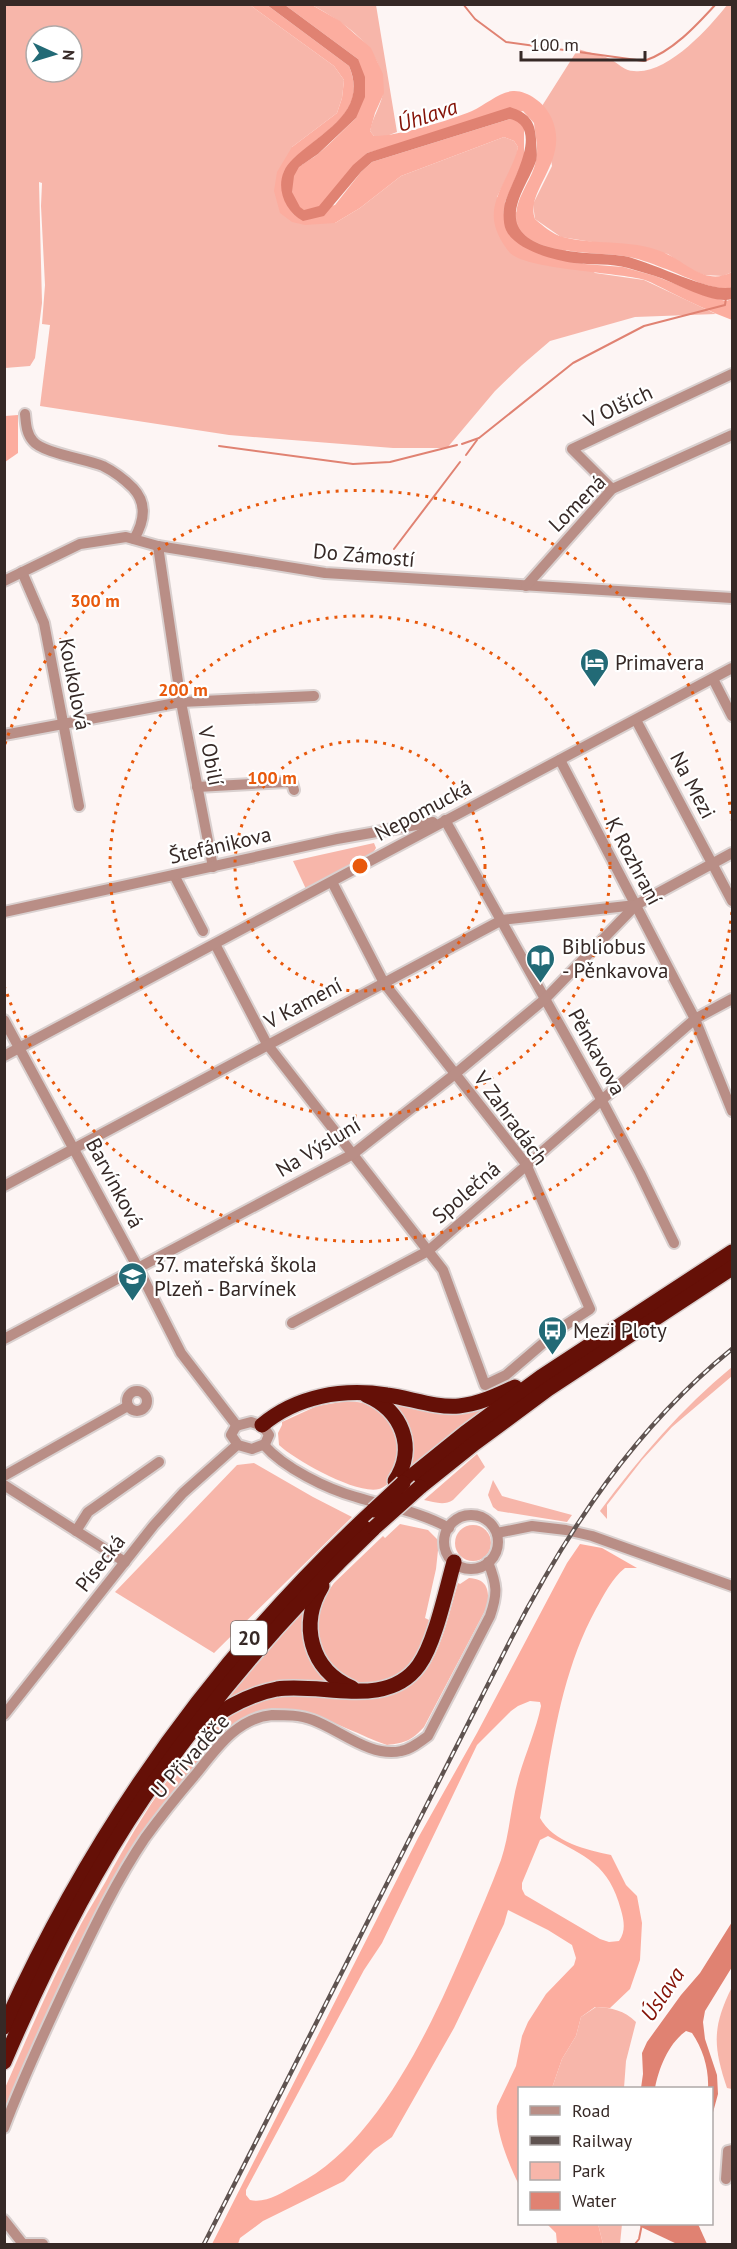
<svg xmlns="http://www.w3.org/2000/svg" width="737" height="2249" font-family="'PT Sans',sans-serif">
<rect width="100%" height="100%" fill="#fdf5f4"/>
<g fill="#f7b6aa" fill-rule="evenodd">
<path d="M5,5H250L334,66L344,80L342,98L337,113L292,147L335,223L360,208L401,176L504,137L514,141L518,147L516,159L497,197L595,273L644,280L716,314L635,317L550,341L522,365L495,391L447,448H393L229,435L40,406L50,325L42,324L45,285L41,206L42,183L39,182L42,303L35,358L30,366L5,368ZM36,36H72V72H36Z"/>
<path d="M312,5H376L397,132L384,137L374,136L370,131C372,118 383,102 383,91C384,47 346,24 312,5Z"/>
<path d="M727,5H732V272L723,276L704,275L689,269L668,254L561,237L535,219L533,204L552,166L542,106L578,49C589,53 600,54 610,59C618,63 624,71 634,71C667,75 709,28 727,5Z"/>
<polygon points="374,843 376,848 373,853 306,889 293,861"/>
<path d="M732,1367V1376L672,1427L642,1460L607,1505V1519L600,1511C639,1458 682,1408 732,1367Z"/>
<path d="M347,1401C357,1402 369,1403 379,1408C390,1414 398,1430 401,1442C402,1447 396,1473 393,1478C391,1482 383,1488 379,1489C357,1495 295,1460 279,1445L278,1433L282,1425V1422L317,1406Z"/>
<path d="M389,1402L495,1403L410,1471C419,1442 408,1422 389,1402Z"/>
<path d="M477,1454L485,1467L453,1500C444,1506 434,1502 424,1500Z"/>
<polygon points="254,1463 313,1497 352,1517 214,1653 115,1592 237,1465"/>
<polygon points="493,1480 502,1496 572,1515 567,1522 498,1511 493,1507 488,1495"/>
<polygon points="400,1524 428,1530 439,1541 436,1569 425,1618 429,1620 428,1634 422,1651 399,1678 366,1686 353,1683 339,1677 319,1653 315,1616 323,1599 334,1583 383,1536 385,1538"/>
<circle cx="473" cy="1543" r="18"/>
<path d="M469,1578C487,1579 489,1589 488,1605L424,1727C411,1741 405,1743 387,1745C374,1741 361,1734 348,1729C298,1706 270,1701 222,1734L149,1824L80,1945L40,2027L5,2112V2088C29,2033 53,1977 81,1924C89,1909 98,1895 106,1881C134,1828 174,1762 218,1722C231,1710 262,1696 279,1694C286,1693 295,1694 302,1695C348,1697 402,1710 430,1664C444,1640 450,1609 458,1583L460,1584Z"/>
<path d="M308,1605C309,1640 303,1662 333,1685L220,1707Z"/>
<path d="M732,1987V2089L727,2088C713,2046 712,2027 732,1987Z"/>
<path d="M596,2007C612,2008 624,2010 636,2022L626,2061L624,2088H552L562,2059L576,2036L581,2017Z"/>
<polygon points="598,2224 622,2224 620,2244 603,2244"/>
</g>
<g fill="#fcad9f" fill-rule="evenodd">
<path d="M250,5H267L349,66C372,120 306,136 283,173L293,215L335,205L361,172L372,162L510,119L517,120L524,128V158L505,202L503,213L538,254L572,263L623,267L655,276L706,296L726,301L732,299V320C711,312 690,302 670,292C662,288 653,283 645,280C618,272 528,270 510,253C503,245 495,231 494,220C491,195 513,172 518,147L514,141L504,137L401,176L360,208L335,223L305,225L292,222L280,213L274,191L277,172L292,147L337,113L342,98L344,80L334,66Z"/>
<path d="M285,5H312L340,21L371,48L383,74L384,93L375,113L370,131L374,136C395,137 451,120 472,111C485,105 499,92 513,91C527,90 544,103 550,115C573,159 524,190 535,219C543,226 552,234 563,237C597,246 637,238 669,255C690,266 707,285 732,272V287C715,293 681,274 663,268C651,263 637,258 624,256C598,252 529,255 518,225C510,202 533,181 536,160C539,149 535,134 534,123L523,111L367,153L319,207L304,210C290,202 288,180 299,168C304,162 312,159 318,154C331,143 343,130 356,118L358,59Z"/>
<polygon points="18,415 18,453 5,462 5,416"/>
<path d="M580,1544L602,1548L637,1568H625C612,1578 604,1595 596,1609C561,1673 552,1746 540,1818C553,1842 587,1850 611,1855L626,1885L637,1896L642,1923L640,1960L630,1989L610,2008L595,2007L581,2017L576,2036L562,2059L552,2088H520L519,2185C509,2165 494,2128 497,2106L516,2066L522,2036L528,2022L546,1994L574,1965L576,1958L572,1945L548,1930L508,1910L504,1924L454,2028L392,2137L374,2150L344,2181L263,2221L240,2238L238,2244H212L418,1838L477,1733L567,1563ZM530,1701L540,1702L541,1706C536,1730 526,1752 519,1776C511,1803 510,1833 501,1860C491,1887 479,1914 468,1940C434,2021 378,2145 296,2185C283,2192 265,2204 250,2200L246,2195V2190L364,1970L382,1943L477,1745L511,1711L518,1706ZM548,1836C586,1857 609,1864 621,1910C624,1921 626,1931 619,1941L609,1942L600,1939L525,1895L522,1889V1883L540,1840Z"/>
<polygon points="547,2224 598,2224 603,2244 557,2244 556,2233"/>
</g>
<g fill="#e08272">
<path d="M267,5H285L358,59L365,77V97L356,118L318,154L299,167L294,176L292,192L300,207L304,210L319,206L353,165L367,153L510,107C528,113 535,120 536,139C536,146 538,155 536,161C530,180 509,206 518,226C532,256 598,252 624,256C651,261 712,294 732,287V299C712,305 675,282 655,276C646,273 637,271 628,268C611,263 591,265 574,263C553,260 515,250 506,230C503,223 503,211 505,203C510,183 546,128 510,119L372,162L361,172L324,216L303,221C281,209 272,178 293,159C321,132 369,112 349,66Z"/>
<path d="M732,1922V1967L705,2011L703,2022L705,2039L717,2075L718,2094L712,2116V2088H708C709,2069 703,2049 692,2033L686,2031C668,2044 659,2068 655,2088H641L643,2074L642,2053L647,2042L681,1995L700,1973Z"/>
<polygon points="639,2224 698,2224 707,2244 677,2244 641,2227"/>
</g>
<g fill="none" stroke-linecap="round" stroke-linejoin="round">
<g stroke="#e08272" stroke-width="2">
<path d="M463,4L475,19L506,42L644,61C672,52 696,26 716,4"/>
<polyline points="462,444 479,438 573,363 644,326 725,305 726,298"/>
<polyline points="219,446 353,464 390,462 457,445"/>
<polyline points="466,455 477,440"/>
<polyline points="394,549 460,462"/>
<polyline points="635,2244 639,2239 642,2224"/>
</g>
<defs>
<g id="minor">
<path d="M25,414C26,423 26,433 33,441C42,453 87,459 103,466C115,472 124,479 133,488C148,504 144,522 134,539"/>
<polyline points="612,489 572,449 732,374"/>
<polyline points="158,546 181,702 213,867"/>
<polyline points="22,572 44,623 79,806"/>
<polyline points="4,581 80,544 126,537 158,546 325,573 732,598"/>
<polyline points="526,586 612,489 732,435"/>
<polyline points="713,679 732,716"/>
<polyline points="636,720 732,901"/>
<polyline points="4,735 181,702 314,696"/>
<polyline points="560,760 695,1019 732,1111"/>
<polyline points="197,787 287,782 292,783 294,790"/>
<polyline points="445,820 601,1099 640,1173 674,1243"/>
<polyline points="174,875 203,931"/>
<polyline points="4,912 337,839 433,822"/>
<polyline points="215,944 267,1044 443,1270 485,1385 506,1375 561,1328 590,1309 526,1164 384,983 332,882"/>
<polyline points="4,1020 138,1268 181,1353 237,1426"/>
<polyline points="4,1056 732,668"/>
<polyline points="4,1186 502,920 636,905"/>
<polyline points="292,1323 428,1251 695,1019 732,999"/>
<polyline points="4,1339 353,1154 455,1074 545,999 636,905 732,853"/>
<circle cx="137" cy="1401" r="10"/>
<polygon points="251,1422 263,1426 269,1435 265,1444 252,1449 238,1445 231,1435 236,1426"/>
<path d="M264,1445C284,1468 327,1489 356,1497C388,1507 419,1511 449,1528"/>
<polyline points="4,1476 128,1406"/>
<polyline points="4,1485 125,1562"/>
<circle cx="471" cy="1542" r="27"/>
<polyline points="76,1531 88,1512 159,1462"/>
<polyline points="497,1533 532,1526 566,1530 592,1536 732,1586"/>
<polyline points="4,1715 154,1525 183,1493 237,1445"/>
<path d="M4,2128C22,2080 44,2033 66,1986C90,1936 114,1884 145,1838C161,1816 178,1795 196,1774C216,1749 237,1718 272,1715C286,1715 300,1715 313,1720C340,1730 371,1758 401,1751C411,1749 420,1742 428,1736L490,1616C498,1593 497,1585 488,1562"/>
<polyline points="726,2179 728,2151 732,2150"/>
<polyline points="4,2220 23,2244"/>
<polyline points="23,2244 43,2244"/>
</g>
<g id="highway">
<path d="M366,1395C402,1410 417,1448 395,1481"/>
<path d="M262,1425C297,1396 342,1388 387,1395C410,1398 435,1408 459,1406C479,1404 498,1395 515,1387"/>
<polyline points="403,1483 465,1433 541,1377 732,1252"/>
<polyline points="420,1487 475,1443 548,1389 732,1268"/>
<path d="M322,1586C299,1624 310,1670 352,1688"/>
<path d="M203,1724C225,1708 250,1694 277,1689C322,1682 387,1710 419,1665C435,1643 446,1590 454,1562"/>
<path d="M4,2027C93,1829 214,1658 374,1510"/>
<path d="M4,2062C43,1971 88,1879 144,1797C211,1699 288,1610 374,1528"/>
</g>
</defs>
<use href="#minor" stroke="#d9d0cf" stroke-width="14"/>
<use href="#highway" stroke="#d9d0cf" stroke-width="18"/>
<use href="#minor" stroke="#b98e86" stroke-width="10"/>
<use href="#highway" stroke="#651007" stroke-width="15"/>
<defs>
<path id="rail" d="M204,2244L511,1639C568,1529 635,1428 732,1349"/>
</defs>
<use href="#rail" stroke="#5f5350" stroke-width="4.5"/>
<use href="#rail" stroke="#fff" stroke-width="2" stroke-dasharray="7" stroke-linecap="butt"/>
<defs>
<g id="highway-bridge">
<polyline points="374,1510 403,1483"/>
<polyline points="374,1528 420,1487"/>
</g>
</defs>
<use href="#highway-bridge" stroke="#d9d0cf" stroke-width="18" stroke-linecap="butt"/>
<use href="#highway-bridge" stroke="#651007" stroke-width="15"/>
</g>
<g fill="none" stroke="#e8590c" stroke-width="3" stroke-dasharray="3 6">
<circle cx="360" cy="866" r="125"/>
<circle cx="360" cy="866" r="250"/>
<path d="M732 912A375 375 0 0 1 5 988M5 744A375 375 0 0 1 732 820"/>
</g>
<defs>
<symbol id="hotel-pin" viewBox="-11 -11 22 30"><path d="M0 17L-7.5 6A9.5 9.5 0 1 1 7.5 6Z" fill="#226a76" stroke="#fff"/><path d="M-6-4.5h1.5V1H6V5H4.5V3h-9V5H-6ZM-4 0a1.8 1.8 0 1 1 3.6 0ZM.5 0V-2.5h3Q6-2.5 6 0Z" fill="#fff"/></symbol>
<symbol id="library-pin" viewBox="-11 -11 22 30"><path d="M0 17L-7.5 6A9.5 9.5 0 1 1 7.5 6Z" fill="#226a76" stroke="#fff"/><path d="M-6-4Q-3-5.5-.7-3.5V5Q-3 3-6 4ZM6-4Q3-5.5 .7-3.5V5Q3 3 6 4Z" fill="#fff"/></symbol>
<symbol id="school-pin" viewBox="-11 -11 22 30"><path d="M0 17L-7.5 6A9.5 9.5 0 1 1 7.5 6Z" fill="#226a76" stroke="#fff"/><path d="M0-5L7-2L0 1L-7-2ZM-4 1L0 2.5L4 1V4Q0 6-4 4Z" fill="#fff"/></symbol>
<symbol id="bus-pin" viewBox="-11 -11 22 30"><path d="M0 17L-7.5 6A9.5 9.5 0 1 1 7.5 6Z" fill="#226a76" stroke="#fff"/><path d="M-5-6H5V4H4V6H2V4H-2V6H-4V4H-5ZM-3.5-4V0h7V-4ZM-3.5 1.2v1.5H-2V1.2ZM2 1.2v1.5H3.5V1.2Z" fill="#fff"/></symbol>
</defs>
<g fill-rule="evenodd">
<use href="#hotel-pin" x="578" y="646" width="33" height="45"/>
<use href="#library-pin" x="524" y="942" width="33" height="45"/>
<use href="#school-pin" x="116" y="1260" width="33" height="45"/>
<use href="#bus-pin" x="536" y="1314" width="33" height="45"/>
</g>
<g text-anchor="middle" dominant-baseline="central" stroke-width="4.5" stroke-linejoin="round" paint-order="stroke">
<rect fill="#fff" stroke="#726967" stroke-width="1.5" x="231" y="1621" width="36" height="34" rx="4.5"/>
<g font-size="20" font-weight="bold" fill="#362926">
<text x="249" y="1638">20</text>
</g>
<g font-size="21" fill="#362926" stroke="#fff">
<text transform="translate(618 406) rotate(-25)">V Olších</text>
<text transform="translate(577 503) rotate(-45)">Lomená</text>
<text transform="translate(364 555) rotate(5)">Do Zámostí</text>
<text transform="translate(75 684) rotate(79)">Koukolová</text>
<text transform="translate(211 756) rotate(79)">V Obilí</text>
<text transform="translate(693 785) rotate(62)">Na Mezi</text>
<text transform="translate(423 810) rotate(-28)">Nepomucká</text>
<text transform="translate(220 845) rotate(-13)">Štefánikova</text>
<text transform="translate(634 861) rotate(62)">K Rozhraní</text>
<text transform="translate(303 1003) rotate(-28)">V Kamení</text>
<text transform="translate(597 1052) rotate(61)">Pěnkavova</text>
<text transform="translate(511 1118) rotate(54)">V Zahradách</text>
<text transform="translate(318 1147) rotate(-31)">Na Výsluní</text>
<text transform="translate(115 1183) rotate(62)">Barvínková</text>
<text transform="translate(466 1192) rotate(-41)">Společná</text>
<text transform="translate(100 1563) rotate(-52)">Písecká</text>
<text transform="translate(190 1756) rotate(-48)">U Přivaděče</text>
</g>
<g font-size="21" fill="#362926" stroke="#fff" text-anchor="start">
<text x="615" y="662">Primavera</text>
<text x="562" y="946">Bibliobus<tspan x="562" dy="24">- Pěnkavova</tspan></text>
<text x="154" y="1264">37. mateřská škola<tspan x="154" dy="24">Plzeň - Barvínek</tspan></text>
<text x="573" y="1330">Mezi Ploty</text>
</g>
<g font-size="22" font-style="italic" fill="#841206" stroke="#fff">
<text transform="translate(427 115) rotate(-18)">Úhlava</text>
<text transform="translate(662 1994) rotate(-56)">Úslava</text>
</g>
</g>
<circle cx="360" cy="866" r="9" fill="#e8590c" stroke="#fff" stroke-width="3"/>
<g font-size="18" text-anchor="middle" font-weight="bold" fill="#e8590c" stroke="#fff" stroke-width="4.5" stroke-linejoin="round" paint-order="stroke">
<text x="95" y="607">300 m</text>
<text x="183" y="696">200 m</text>
<text x="272" y="784">100 m</text>
</g>
<rect width="737" height="2249" fill="none" stroke="#362926" stroke-width="12"/>
<rect x="518" y="2087" width="195" height="138" fill="#ffffff" stroke="#afa9a8" stroke-width="1.5"/>
<rect x="530" y="2106" width="30" height="9" fill="#b98e86" stroke="#afa9a8" stroke-width="1.5"/>
<text x="572" y="2117" font-size="18" fill="#362926">Road</text>
<rect x="530" y="2136" width="30" height="9" fill="#5f5350" stroke="#afa9a8" stroke-width="1.5"/>
<text x="572" y="2147" font-size="18" fill="#362926">Railway</text>
<rect x="530" y="2162" width="30" height="18" fill="#f7b6aa" stroke="#afa9a8" stroke-width="1.5"/>
<text x="572" y="2177" font-size="18" fill="#362926">Park</text>
<rect x="530" y="2192" width="30" height="18" fill="#e08272" stroke="#afa9a8" stroke-width="1.5"/>
<text x="572" y="2207" font-size="18" fill="#362926">Water</text>
<g transform="translate(54 54) rotate(94)"><circle r="28" fill="#ffffff" stroke="#afa9a8" stroke-width="1.5"/>
<path d="M0-4.5L10 22L0 15L-10 22Z" fill="#226a76"/>
<text y="-9" font-size="16" font-weight="bold" text-anchor="middle" fill="#362926">N</text>
</g>
<path d="M521 51v9h124v-9" fill="none" stroke="#362926" stroke-width="3"/>
<text x="530" y="51" font-size="18" fill="#362926" stroke="#ffffff" stroke-width="4.5" paint-order="stroke">100 m</text>
</svg>
